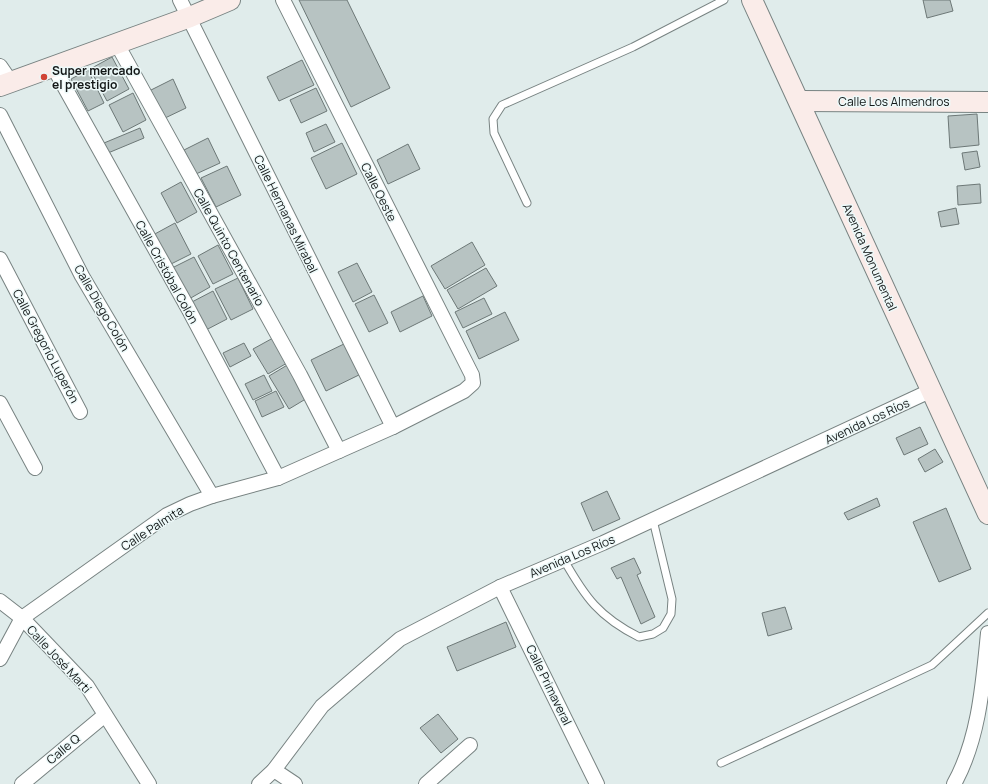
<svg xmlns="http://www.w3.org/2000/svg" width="988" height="784" font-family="Manrope,sans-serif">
<rect width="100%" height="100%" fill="#e0eceb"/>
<g fill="#b7c3c2" stroke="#6d7877">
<polygon points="299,0 347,0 390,88 351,107"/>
<polygon points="923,0 950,0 953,11 927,18"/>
<polygon points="112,57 129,89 107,101 90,69"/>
<polygon points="302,60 314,85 279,101 267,77"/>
<polygon points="88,70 104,103 88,111 71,79"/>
<polygon points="173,79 186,108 163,119 149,91"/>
<polygon points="316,88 327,111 301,123 290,100"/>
<polygon points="133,93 146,120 123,132 109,105"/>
<polygon points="977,114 979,145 950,148 948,116"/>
<polygon points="326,124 335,142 314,152 306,133"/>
<polygon points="140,128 144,138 108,153 104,143"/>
<polygon points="208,138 220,163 196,174 184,150"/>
<polygon points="342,143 357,174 326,189 311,158"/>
<polygon points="408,144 420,169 388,184 377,160"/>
<polygon points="977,151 980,167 965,170 962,153"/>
<polygon points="227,166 241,195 216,207 201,178"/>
<polygon points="181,182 197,212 177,223 161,193"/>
<polygon points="980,184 981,203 958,205 957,186"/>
<polygon points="956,208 959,224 941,227 938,212"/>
<polygon points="175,223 191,254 169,265 153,235"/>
<polygon points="472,242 485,265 445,289 431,266"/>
<polygon points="218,245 233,274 213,284 198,256"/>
<polygon points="194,257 210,287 189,299 172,268"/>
<polygon points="357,263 372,292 353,302 338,272"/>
<polygon points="486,268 497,286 458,309 447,290"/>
<polygon points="238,278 253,309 231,320 215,289"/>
<polygon points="213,291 227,319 204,331 190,303"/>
<polygon points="374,295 388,323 369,332 355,304"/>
<polygon points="423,296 432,316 400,332 391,312"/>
<polygon points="484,298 492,314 463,328 455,312"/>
<polygon points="505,312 519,340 479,359 466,331"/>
<polygon points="273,338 287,363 268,374 253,349"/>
<polygon points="348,342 363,373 326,391 311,360"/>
<polygon points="244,343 251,356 230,367 223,353"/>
<polygon points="289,364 309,397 289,409 269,376"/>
<polygon points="264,375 272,391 253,400 245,384"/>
<polygon points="276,391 284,407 262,417 255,401"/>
<polygon points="920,427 928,444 904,455 896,438"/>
<polygon points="935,449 943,462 925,472 918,459"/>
<polygon points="607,491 620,519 593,531 581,503"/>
<polygon points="877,498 880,506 848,520 844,513"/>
<polygon points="946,508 971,569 939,582 913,522"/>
<polygon points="634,558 641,573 637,575 655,617 641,624 621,577 617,579 611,568"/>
<polygon points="785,607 792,629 768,636 762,613"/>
<polygon points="506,622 516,647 457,671 447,647"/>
<polygon points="438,714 458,739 441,753 420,728"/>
</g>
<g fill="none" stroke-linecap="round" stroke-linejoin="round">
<defs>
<g id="lane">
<polyline points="527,203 494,133 493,119 502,105 633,47 724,0"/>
<path d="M564,560C585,597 599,617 639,637L653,634L663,628L671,614L672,599L653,520"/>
<polyline points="721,763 932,665 988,613"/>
</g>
<g id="street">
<polyline points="180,0 393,427"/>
<polyline points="117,44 300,375 339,451"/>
<polyline points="0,66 11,82"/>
<polyline points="54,68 188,308 278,478"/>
<polyline points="0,115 82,276 212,496"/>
<polyline points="0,259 80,412"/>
<polyline points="0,403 35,468"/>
<polyline points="500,587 597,784"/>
<polyline points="0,601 22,618 87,686 149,784"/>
<polyline points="0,659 22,618 167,515 190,504 212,496 278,478 393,427 464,391 473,383 472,375 283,0"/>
<polyline points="274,770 295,784"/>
<polyline points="22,784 105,715"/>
<polyline points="259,784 274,770 322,706 400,639 500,587 603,543 930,391"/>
<polyline points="426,784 470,745"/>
<path d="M954,784C979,739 983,684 988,633"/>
</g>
<g id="secondary">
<polyline points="752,0 988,514"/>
<polyline points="0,86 190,17 230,0"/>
<polyline points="800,101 988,102"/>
</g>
</defs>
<use href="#lane" stroke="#788382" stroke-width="9"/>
<use href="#street" stroke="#788382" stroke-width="16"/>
<use href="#secondary" stroke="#788382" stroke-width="22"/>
<use href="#lane" stroke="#fff" stroke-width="7"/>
<use href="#street" stroke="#fff" stroke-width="14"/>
<use href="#secondary" stroke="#faece9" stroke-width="20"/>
</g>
<circle fill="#d14335" stroke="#edf9f9" stroke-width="1.5" cx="44" cy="77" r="4"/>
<g text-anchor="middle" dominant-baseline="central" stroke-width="3" stroke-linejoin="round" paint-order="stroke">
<g font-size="12" font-weight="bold" fill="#131717" stroke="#edf9f9" text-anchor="start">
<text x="52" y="70">Super mercado<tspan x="52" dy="14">el prestigio</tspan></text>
</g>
<g font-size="12" fill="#131717" stroke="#edf9f9">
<text x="894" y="101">Calle Los Almendros</text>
<text transform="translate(379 192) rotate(63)">Calle Oeste</text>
<text transform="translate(286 214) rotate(64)">Calle Hermanas Mirabal</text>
<text transform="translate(229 247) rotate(61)">Calle Quinto Centenario</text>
<text transform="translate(870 257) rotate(66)">Avenida Monumental</text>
<text transform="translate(167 272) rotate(61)">Calle Cristóbal Colón</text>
<text transform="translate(102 308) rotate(60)">Calle Diego Colón</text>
<text transform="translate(46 346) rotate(62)">Calle Gregorio Luperón</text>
<text transform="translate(867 421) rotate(-25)">Avenida Los Ríos</text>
<text transform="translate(152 528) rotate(-33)">Calle Palmita</text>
<text transform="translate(572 556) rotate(-23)">Avenida Los Ríos</text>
<text transform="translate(59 659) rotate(47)">Calle José Martí</text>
<text transform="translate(549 685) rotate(64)">Calle Primaveral</text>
<text transform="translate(63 749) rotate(-40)">Calle Q</text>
</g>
</g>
</svg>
